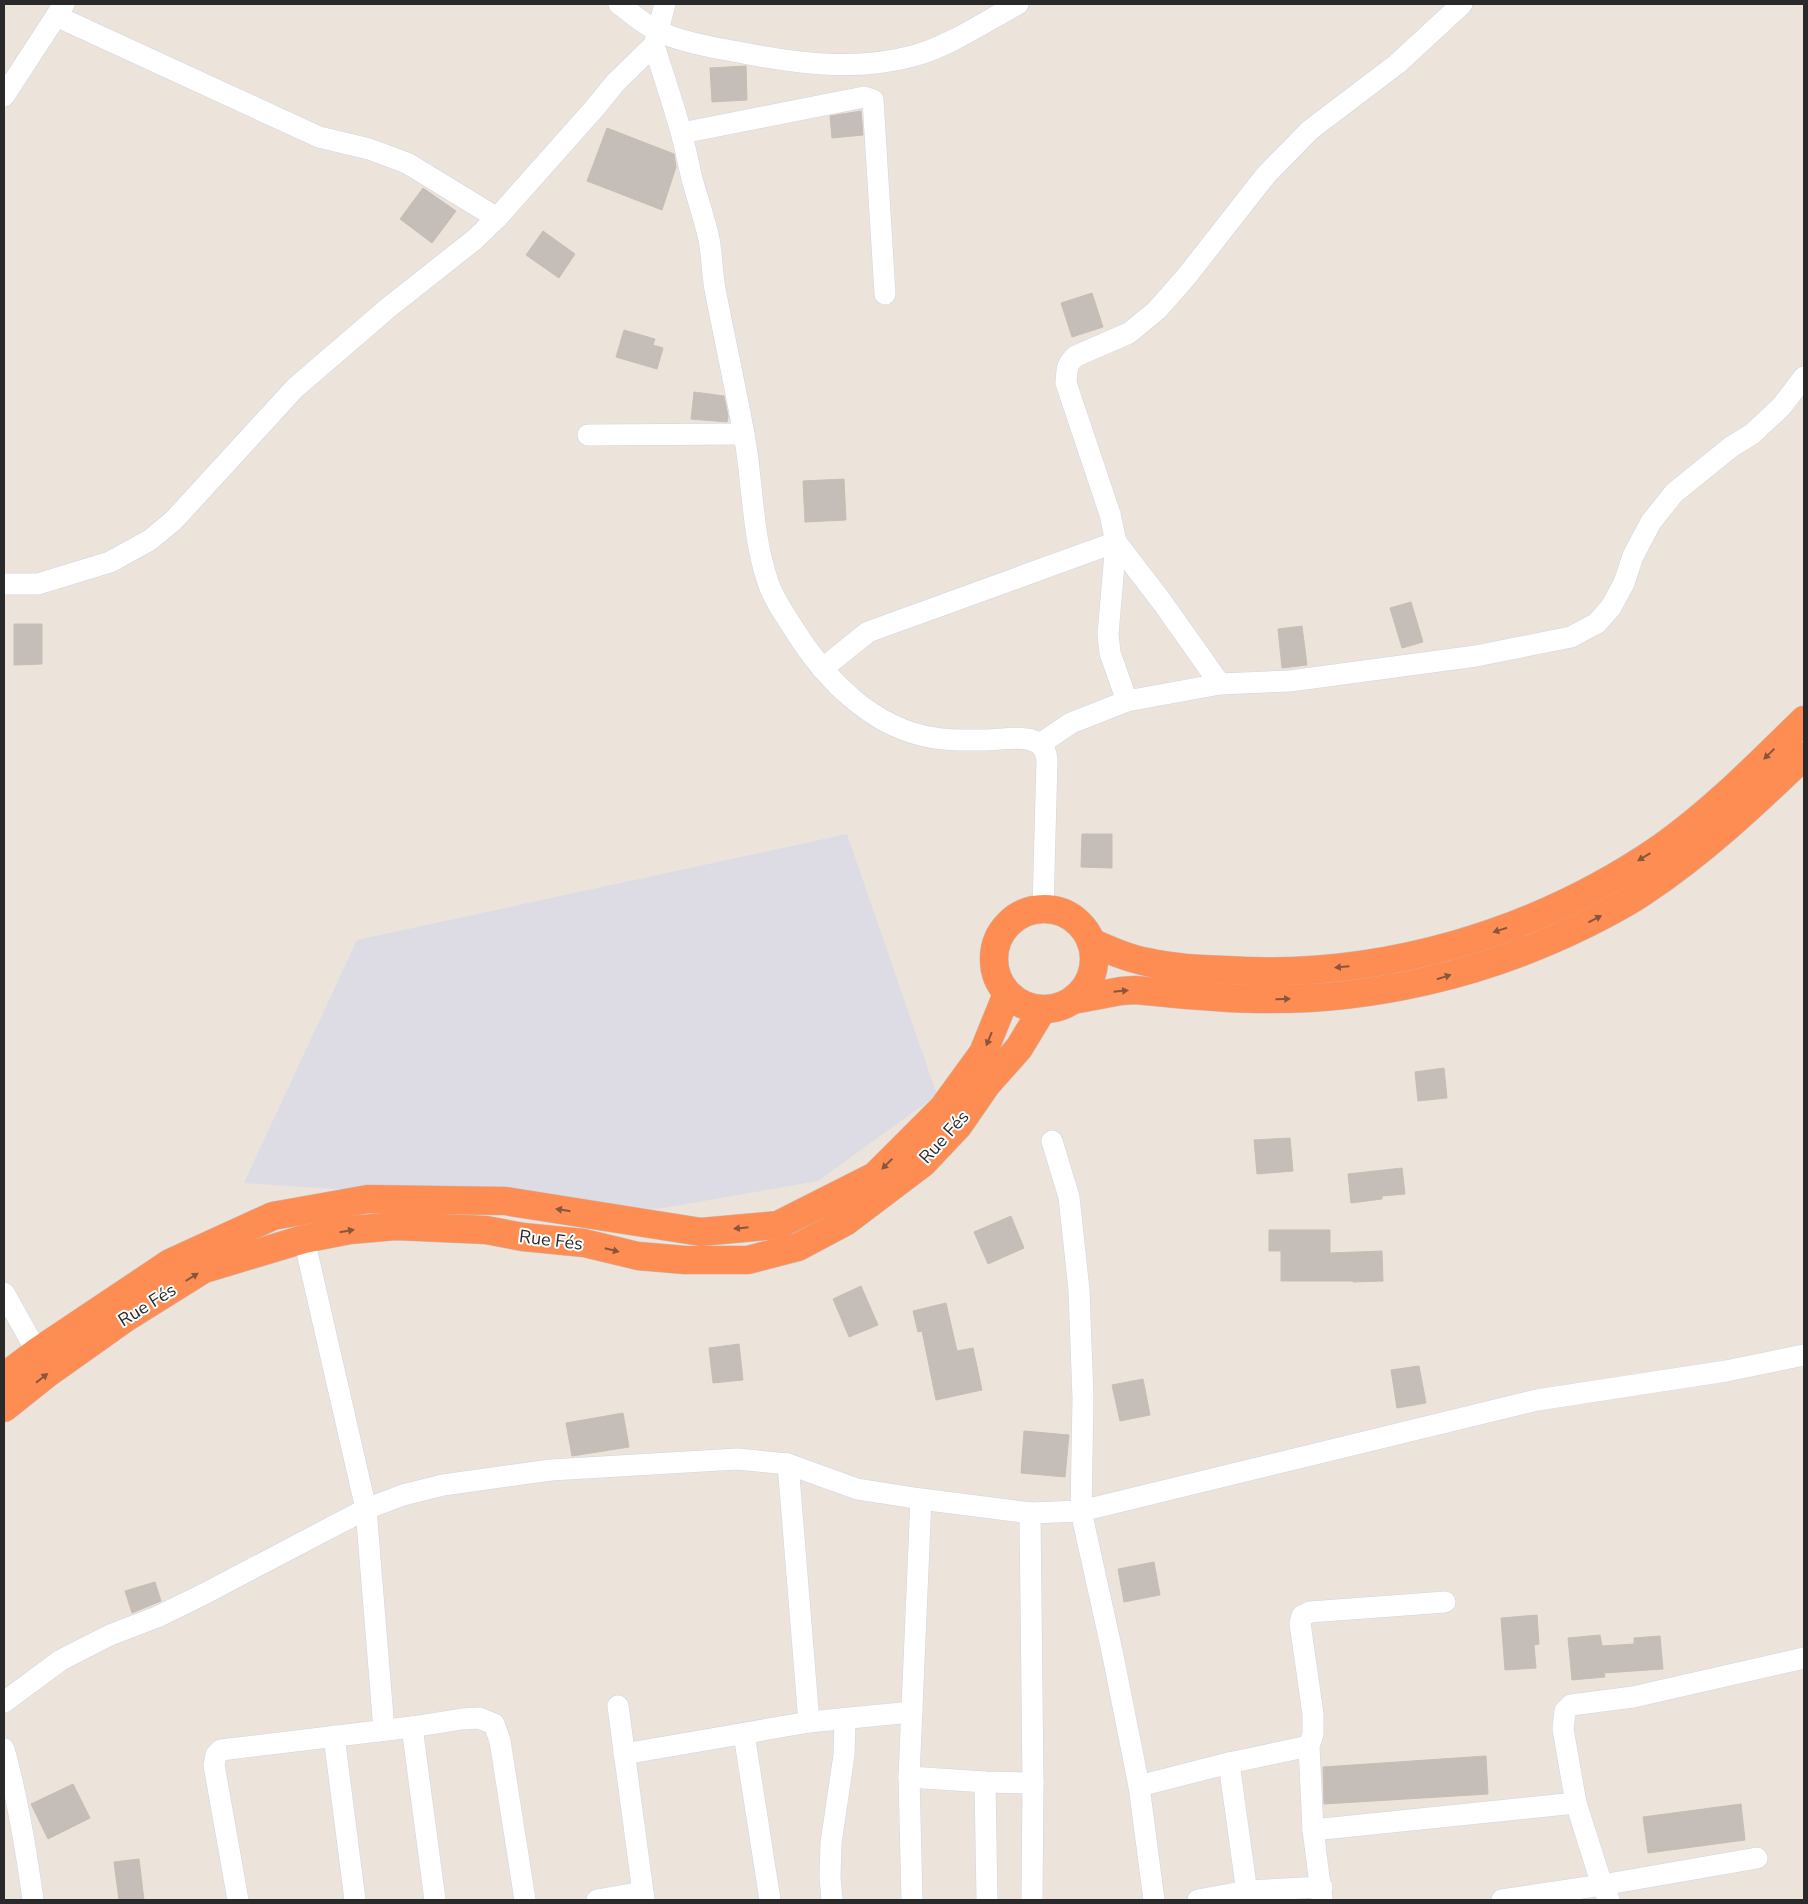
<svg xmlns="http://www.w3.org/2000/svg" width="1808" height="1904" font-family="'Nunito Sans',sans-serif">
<rect width="100%" height="100%" fill="#ece3db"/>
<polygon fill="#dddce4" points="847,834 937,1095 818,1181 657,1209 244,1183 357,940"/>
<g fill="#c4bdb8" stroke="#c7bfb5">
<polygon points="746,66 747,100 712,102 710,68"/>
<polygon points="861,111 863,135 832,138 830,116"/>
<polygon points="607,128 674,154 676,167 662,210 587,181"/>
<polygon points="423,188 456,211 432,243 400,219"/>
<polygon points="543,231 575,254 559,278 526,255"/>
<polygon points="1092,293 1103,327 1072,337 1061,303"/>
<polygon points="624,330 655,339 653,345 663,348 657,369 616,357"/>
<polygon points="694,392 724,396 728,416 727,422 691,419"/>
<polygon points="844,479 846,520 805,522 803,481"/>
<polygon points="1411,602 1423,642 1402,648 1390,608"/>
<polygon points="14,624 42,624 42,664 14,665"/>
<polygon points="1302,626 1307,665 1282,668 1278,629"/>
<polygon points="1082,834 1112,834 1112,868 1081,867"/>
<polygon points="1444,1068 1447,1098 1418,1101 1415,1072"/>
<polygon points="1290,1138 1293,1171 1257,1174 1254,1140"/>
<polygon points="1402,1168 1405,1194 1382,1196 1382,1199 1351,1203 1348,1174"/>
<polygon points="1011,1216 1024,1248 988,1264 974,1232"/>
<polygon points="1269,1230 1330,1230 1330,1253 1382,1251 1383,1281 1353,1282 1353,1281 1281,1281 1281,1251 1269,1251"/>
<polygon points="861,1286 878,1325 849,1337 833,1299"/>
<polygon points="946,1303 957,1351 973,1348 982,1390 936,1400 922,1331 918,1332 913,1311"/>
<polygon points="739,1344 743,1380 713,1383 709,1348"/>
<polygon points="1419,1366 1426,1403 1397,1408 1391,1370"/>
<polygon points="1143,1379 1150,1415 1120,1421 1112,1385"/>
<polygon points="623,1413 629,1447 572,1456 566,1423"/>
<polygon points="1024,1431 1069,1435 1065,1477 1021,1473"/>
<polygon points="1154,1562 1160,1595 1124,1602 1118,1569"/>
<polygon points="155,1582 161,1601 132,1613 125,1591"/>
<polygon points="1537,1615 1539,1644 1534,1645 1536,1668 1505,1670 1501,1618"/>
<polygon points="1600,1635 1602,1646 1634,1644 1634,1638 1660,1636 1663,1669 1604,1673 1605,1677 1572,1680 1568,1638"/>
<polygon points="1486,1756 1488,1794 1324,1804 1323,1767"/>
<polygon points="73,1784 90,1818 48,1839 31,1804"/>
<polygon points="1741,1804 1745,1840 1648,1853 1643,1817"/>
<polygon points="139,1859 144,1900 119,1900 114,1862"/>
</g>
<g fill="none" stroke-linecap="round" stroke-linejoin="round">
<defs>
<g id="minor">
<path d="M619,4C632,13 645,26 660,32C682,42 709,47 733,51C793,63 853,72 913,56C948,47 986,21 1018,4"/>
<polyline points="56,16 319,137 369,149 407,163 497,218"/>
<path d="M654,45C663,74 673,103 681,132C686,150 689,168 694,186C699,203 705,221 709,239C712,255 712,272 715,289C725,341 737,394 746,446C753,491 753,539 768,582C773,598 783,612 792,626C824,678 872,729 935,738C952,741 969,740 986,740C1006,740 1044,729 1047,760L1043,909"/>
<polyline points="4,96 64,4"/>
<polyline points="682,133 854,99 864,97 873,100 885,294"/>
<polyline points="588,435 744,434"/>
<polyline points="4,584 38,584 110,562 150,540 174,520 295,388 388,308 474,240 497,218 593,110 616,82 654,45 665,4"/>
<polyline points="822,669 868,632 1116,542 1162,602 1220,684"/>
<path d="M1127,701L1110,653L1108,634L1116,542L1110,514L1066,383C1067,371 1066,364 1076,356L1129,333L1157,310L1186,277L1266,175L1310,130L1397,64L1462,4"/>
<polyline points="1040,744 1071,723 1127,701 1220,684 1290,681 1476,656 1571,637 1597,623 1611,607 1624,583 1633,556 1651,522 1674,493 1731,447 1752,434 1781,407 1804,377"/>
<polyline points="1052,1141 1069,1197 1079,1290 1083,1398 1081,1511 1112,1651 1139,1786 1154,1900"/>
<polyline points="304,1239 366,1509 384,1730"/>
<polyline points="4,1293 37,1352"/>
<polyline points="788,1464 809,1722 912,1712"/>
<polyline points="1030,1513 1033,1783 1032,1900"/>
<polyline points="4,1702 61,1660 110,1635 157,1617 204,1594 366,1509 403,1495 443,1485 551,1470 737,1459 788,1464 857,1489 921,1499 1030,1513 1081,1511 1537,1400 1726,1371 1804,1355"/>
<polyline points="618,1706 644,1900"/>
<polyline points="412,1727 435,1900"/>
<polyline points="744,1734 770,1900"/>
<polyline points="334,1736 355,1900"/>
<path d="M4,1749C18,1799 26,1849 33,1900"/>
<polyline points="624,1754 809,1722"/>
<polyline points="1229,1763 1248,1900"/>
<polyline points="909,1777 985,1782 1033,1783"/>
<polyline points="985,1782 987,1900"/>
<polyline points="1139,1786 1229,1763 1309,1746"/>
<polyline points="1313,1830 1576,1803"/>
<polyline points="238,1900 214,1765 216,1755 221,1750 412,1727 462,1719 479,1718 494,1724 500,1741 525,1900"/>
<polyline points="597,1900 643,1892"/>
<polyline points="832,1900 830,1877 831,1843 844,1755 845,1719"/>
<polyline points="912,1900 909,1777 921,1499"/>
<polyline points="1198,1900 1247,1891 1322,1887"/>
<polyline points="1322,1900 1313,1830 1309,1746 1313,1734 1313,1714 1300,1623 1302,1616 1310,1612 1445,1602"/>
<polyline points="1502,1900 1602,1885 1757,1858"/>
<polyline points="1609,1900 1602,1885 1576,1803 1563,1729 1565,1711 1571,1705 1633,1697 1804,1658"/>
</g>
<g id="highway">
<circle cx="1044" cy="959" r="50"/>
<path d="M1091,942C1109,950 1127,958 1147,962C1173,968 1200,969 1226,970C1379,980 1536,934 1662,847C1714,810 1759,764 1804,720"/>
<path d="M1073,1000L1121,991L1135,990C1176,994 1218,999 1259,999C1371,1001 1484,974 1584,925C1604,915 1624,905 1643,892C1702,853 1753,805 1804,756"/>
<polyline points="4,1377 37,1352 170,1263 273,1216 368,1199 505,1201 701,1232 778,1225 875,1176 943,1108 983,1053 1007,994"/>
<polyline points="4,1408 48,1373 124,1319 204,1269 304,1239 350,1230 396,1226 486,1230 523,1237 584,1243 638,1256 685,1260 748,1260 798,1247 845,1222 923,1163 958,1126 987,1084 1019,1048 1042,1010"/>
</g>
</defs>
<use href="#minor" stroke="#d0d5e2" stroke-width="22"/>
<use href="#highway" stroke="#c3c3c3" stroke-width="29"/>
<use href="#minor" stroke="#fff" stroke-width="21"/>
<use href="#highway" stroke="#fe8d54" stroke-width="28"/>
</g>
<defs><path id="oneway-solid" d="M-6-.8H1V-3.2L6.5 0L1 3.2V.8H-6Z" transform="scale(1.25)"/></defs>
<g fill="#89563c">
<use href="#oneway-solid" transform="translate(1769 754) rotate(136)"/>
<use href="#oneway-solid" transform="translate(1644 857) rotate(149)"/>
<use href="#oneway-solid" transform="translate(1595 919) rotate(-27)"/>
<use href="#oneway-solid" transform="translate(1500 930) rotate(162)"/>
<use href="#oneway-solid" transform="translate(1342 967) rotate(175)"/>
<use href="#oneway-solid" transform="translate(1444 977) rotate(-17)"/>
<use href="#oneway-solid" transform="translate(1121 991) rotate(-6)"/>
<use href="#oneway-solid" transform="translate(1283 999) rotate(-2)"/>
<use href="#oneway-solid" transform="translate(989 1039) rotate(112)"/>
<use href="#oneway-solid" transform="translate(887 1164) rotate(135)"/>
<use href="#oneway-solid" transform="translate(563 1210) rotate(-171)"/>
<use href="#oneway-solid" transform="translate(741 1228) rotate(174)"/>
<use href="#oneway-solid" transform="translate(347 1231) rotate(-10)"/>
<use href="#oneway-solid" transform="translate(612 1250) rotate(14)"/>
<use href="#oneway-solid" transform="translate(192 1277) rotate(-32)"/>
<use href="#oneway-solid" transform="translate(42 1378) rotate(-38)"/>
</g>
<g text-anchor="middle" dominant-baseline="central" stroke-width="4" stroke-linejoin="round" paint-order="stroke">
<g font-size="18" fill="#292929" stroke="#fff">
<text transform="translate(944 1137) rotate(-48)">Rue Fés</text>
<text transform="translate(551 1240) rotate(7)">Rue Fés</text>
<text transform="translate(147 1305) rotate(-32)">Rue Fés</text>
</g>
</g>
<rect width="1808" height="1904" fill="none" stroke="#292929" stroke-width="10"/>
</svg>
